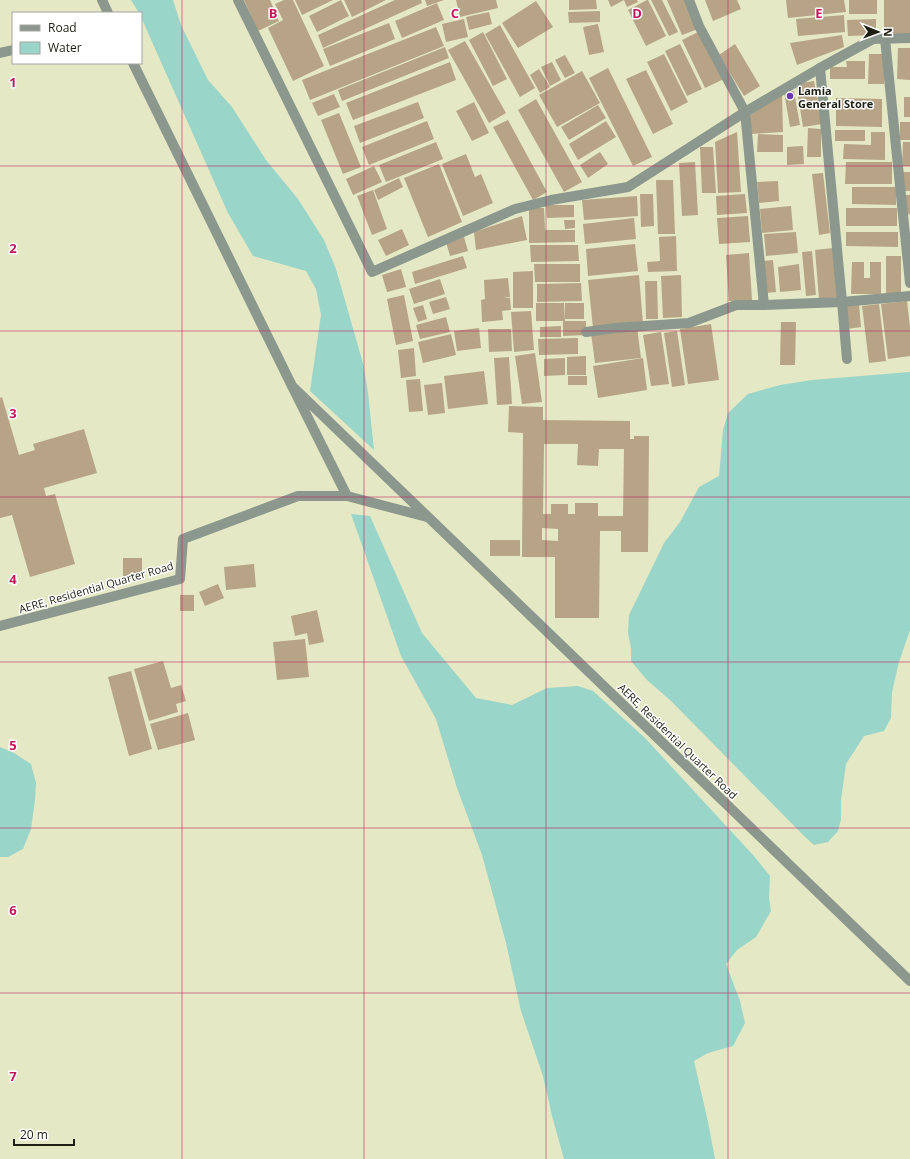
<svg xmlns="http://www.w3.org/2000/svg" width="910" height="1159" font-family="'Open Sans',sans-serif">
<rect width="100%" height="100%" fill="#e4e8c4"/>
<g fill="#9ad5c9">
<polygon points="131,0 173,0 181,25 208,80 232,107 266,160 298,199 324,240 336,269 364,367 368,393 374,450 310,391 321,315 316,289 306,271 253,256 228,213 141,17 141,13 139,13"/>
<polygon points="910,372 910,630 899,662 892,692 891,718 884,731 864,736 846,764 841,800 841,819 838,831 828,842 814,845 804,836 671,701 647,680 631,661 631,648 628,633 629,615 664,543 680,522 699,487 719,476 723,430 728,413 748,394 780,385 812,380"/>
<polygon points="351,514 370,516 422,633 476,698 512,705 547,688 578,686 593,691 645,738 753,855 770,876 769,898 771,911 756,937 737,950 726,964 740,1001 745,1023 733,1046 708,1053 694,1061 708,1122 715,1159 564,1159 552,1116 543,1076 521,1011 506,943 482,855 457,788 436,719 401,656"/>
<polygon points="0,747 14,753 31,764 36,783 35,800 31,829 23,849 8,857 0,857"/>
</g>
<g fill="#b7a486" fill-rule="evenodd">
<polygon points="244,0 270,0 279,21 258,31"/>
<polygon points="284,0 293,0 324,66 293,81 268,28 283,20 275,4"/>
<polygon points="295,0 333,0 302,15"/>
<polygon points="341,0 349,16 317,32 309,16"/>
<polygon points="344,0 386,0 352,17"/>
<polygon points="395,0 421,0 422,3 323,48 318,35"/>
<polygon points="425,0 444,0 427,6"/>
<polygon points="456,0 496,0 498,8 460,17"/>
<polygon points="569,0 596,0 597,9 569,10"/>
<polygon points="608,0 624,0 611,7"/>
<polygon points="624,0 637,0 638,2 627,7"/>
<polygon points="647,0 648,0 666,36 646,46 628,10"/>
<polygon points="651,0 662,0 678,32 669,36"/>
<polygon points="667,0 686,0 698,29 682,35"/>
<polygon points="705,0 737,0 741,9 713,21"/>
<polygon points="786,0 844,0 846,12 788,18"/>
<rect x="849" y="0" width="28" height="14"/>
<rect x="884" y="0" width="26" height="34"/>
<polygon points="536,1 553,27 518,48 502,23"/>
<polygon points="437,3 444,20 402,38 395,21"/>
<polygon points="600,11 600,22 569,23 568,12"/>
<polygon points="489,12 492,24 469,30 466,17"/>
<polygon points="844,15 845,32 798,36 796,19"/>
<polygon points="464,19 468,37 446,42 442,24"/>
<polygon points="876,19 876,35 848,36 847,20"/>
<polygon points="389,23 395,39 330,66 323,49"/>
<polygon points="598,24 604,52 589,55 583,27"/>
<polygon points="500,25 535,88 520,97 485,34"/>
<polygon points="436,27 444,46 310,100 302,80"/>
<polygon points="700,31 724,79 705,88 682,40"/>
<polygon points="483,32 507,79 493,86 469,40"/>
<polygon points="842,35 844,47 797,65 790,43"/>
<polygon points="465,41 506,113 489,123 448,50"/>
<polygon points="680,44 702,89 687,96 665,51"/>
<polygon points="735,44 760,86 744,96 719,55"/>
<polygon points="445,47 449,58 342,101 338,90"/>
<polygon points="898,48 910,48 910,80 897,79"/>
<polygon points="664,54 688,102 671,111 647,62"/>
<polygon points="869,54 884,54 884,84 868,84"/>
<polygon points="565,55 575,73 565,78 555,60"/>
<polygon points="846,61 865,61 865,79 830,79 830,67 847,67"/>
<polygon points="450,62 456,80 353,120 346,103"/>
<polygon points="552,62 561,80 550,86 541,67"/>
<polygon points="608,68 652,157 633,166 589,78"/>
<polygon points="539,69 550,87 540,93 530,75"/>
<polygon points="646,70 673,124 653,134 626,79"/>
<polygon points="582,71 600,103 557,127 539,95"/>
<polygon points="814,81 822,124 803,127 796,84"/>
<polygon points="794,91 800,125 790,127 784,92"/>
<polygon points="334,94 340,107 318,116 312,103"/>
<polygon points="782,94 783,132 750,134 748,116"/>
<rect x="904" y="97" width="6" height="20"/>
<polygon points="836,98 882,99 882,127 836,126"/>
<polygon points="536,99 582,182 564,192 518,110"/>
<polygon points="418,102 424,118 360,143 354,126"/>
<polygon points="474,102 489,133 472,141 456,111"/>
<polygon points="598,105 606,118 569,140 561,127"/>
<polygon points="339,113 361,167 343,174 321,120"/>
<polygon points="508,120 547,192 533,200 493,127"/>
<polygon points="427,121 434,139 369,165 362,147"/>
<polygon points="606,121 616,137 578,160 569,144"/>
<rect x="900" y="122" width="10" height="18"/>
<polygon points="808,128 821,129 821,157 807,157"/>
<rect x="835" y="130" width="30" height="11"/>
<polygon points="737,132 741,192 718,193 715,142"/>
<polygon points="871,132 885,132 885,160 843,159 844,144 871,145"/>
<polygon points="758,134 783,135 783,152 757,152"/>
<polygon points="436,142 443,159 386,182 379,165"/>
<polygon points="903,142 910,142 910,166 902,166"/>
<polygon points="803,146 804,164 787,165 787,147"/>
<polygon points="700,147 713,147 716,193 702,193"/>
<polygon points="600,152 608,164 588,178 580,165"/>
<polygon points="466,154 475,177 481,174 493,203 463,216 442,164"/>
<polygon points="695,162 698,215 682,216 679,163"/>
<polygon points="846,162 892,162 892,184 845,184"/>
<polygon points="439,164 462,222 428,237 404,178"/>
<polygon points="374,166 382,182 353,195 346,179"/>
<polygon points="903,172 910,172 910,191 904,191"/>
<polygon points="823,173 830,233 819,235 812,174"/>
<polygon points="399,178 403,187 378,200 374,190"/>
<polygon points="656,180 673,180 675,234 658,234"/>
<polygon points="778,181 779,201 759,203 757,182"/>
<polygon points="852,187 896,187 896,205 852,204"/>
<polygon points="373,190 387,229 372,235 357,196"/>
<polygon points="640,194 653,194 654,226 641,227"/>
<polygon points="745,194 747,213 717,215 716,196"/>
<polygon points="905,195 910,195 910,214 907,215"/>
<polygon points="637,196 638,216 584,220 582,200"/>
<polygon points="546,205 574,205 574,217 547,218"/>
<polygon points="791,206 793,230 762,233 760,209"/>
<polygon points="529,208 544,208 545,230 575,230 575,242 529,243"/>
<rect x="846" y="208" width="51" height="18"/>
<polygon points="522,216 527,240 476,250 474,232"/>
<polygon points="748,216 750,242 719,244 717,218"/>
<polygon points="634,218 636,239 585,244 583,224"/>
<polygon points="564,220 575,220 575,228 565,229"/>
<polygon points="402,229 409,245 386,256 378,240"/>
<polygon points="796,232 798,253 766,256 764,234"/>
<polygon points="846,232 898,232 898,247 846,246"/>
<polygon points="676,236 677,271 648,272 647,262 660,261 659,237"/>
<polygon points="464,237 468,251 450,256 446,242"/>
<polygon points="635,244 638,271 588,276 586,249"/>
<polygon points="530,245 578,245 579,261 531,262"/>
<polygon points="833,248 838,297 819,299 815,250"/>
<polygon points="812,251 816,295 806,296 802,252"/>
<polygon points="749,253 752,300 729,301 726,255"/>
<polygon points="463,256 467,268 415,284 412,272"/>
<rect x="886" y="256" width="15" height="38"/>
<polygon points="773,260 776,292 766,293 763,261"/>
<polygon points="852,262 864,262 864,278 870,278 870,262 881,262 881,294 851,294"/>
<polygon points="534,264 580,264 580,282 535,282"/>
<polygon points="799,264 801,290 780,292 778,267"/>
<polygon points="401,269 406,287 387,292 382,275"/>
<polygon points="533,271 533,308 513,308 513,272"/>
<polygon points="639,275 643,323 593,328 588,280"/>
<polygon points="681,275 682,317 663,318 661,276"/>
<polygon points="508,278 510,297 503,298 510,298 511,310 502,311 503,320 482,322 481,300 485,299 484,280"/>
<polygon points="440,279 445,294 414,304 409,289"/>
<polygon points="645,281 657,281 658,319 646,319"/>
<polygon points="581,283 582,301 537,302 537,284"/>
<polygon points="404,295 413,341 396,345 387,299"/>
<polygon points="446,297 450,309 433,314 429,302"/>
<polygon points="907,301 910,327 910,356 888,359 881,304"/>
<polygon points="536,303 564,303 565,321 536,321"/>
<rect x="565" y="303" width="19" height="16"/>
<polygon points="859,304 861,327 847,329 844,306"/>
<polygon points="879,304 886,361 869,363 862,306"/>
<polygon points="423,305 427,319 418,322 413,308"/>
<polygon points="531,311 534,350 514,352 511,312"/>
<polygon points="446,317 450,332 420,339 416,325"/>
<polygon points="563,321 586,321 586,335 563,336"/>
<polygon points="781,322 796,322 795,365 780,365"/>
<polygon points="711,324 719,380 688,384 680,329"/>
<polygon points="561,326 561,337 540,337 540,327"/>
<polygon points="637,327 641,358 595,363 591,333"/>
<polygon points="479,328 481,348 457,351 454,331"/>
<polygon points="488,329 511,329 512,351 489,352"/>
<polygon points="677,331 685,385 672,387 664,333"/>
<polygon points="661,332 669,384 651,386 643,335"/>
<polygon points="451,334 456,355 423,363 418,342"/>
<polygon points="578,338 578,354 539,355 538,339"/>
<polygon points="414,348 416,376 401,378 398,350"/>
<polygon points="535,353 542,402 522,404 515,356"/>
<polygon points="586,356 586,375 567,375 567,357"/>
<polygon points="509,357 512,404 497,405 494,358"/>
<polygon points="565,358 565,375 544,376 544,359"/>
<polygon points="643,358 647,390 598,398 593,366"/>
<polygon points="484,371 488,404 448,409 444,376"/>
<rect x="568" y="376" width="19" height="9"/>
<polygon points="420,379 423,411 409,412 406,380"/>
<polygon points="442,383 445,413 428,415 424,385"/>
<polygon points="2,397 19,455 35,450 33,444 84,429 97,473 44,488 46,496 55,494 75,564 30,577 12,515 0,518 0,398"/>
<path d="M509,406L543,407V420L630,421V439H634V436H649L648,552H621V531H600L599,618H555V557H522L523,433L508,432ZM544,444H578L577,465L598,466L599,449H624L623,516H598V503H575V514H568V504H551V514H543ZM542,528L558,529V541L542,540Z"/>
<rect x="490" y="540" width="30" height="16"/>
<rect x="123" y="558" width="19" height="21"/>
<polygon points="254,564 256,587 226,590 224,567"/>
<polygon points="218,584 224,598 205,606 199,592"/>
<rect x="180" y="595" width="14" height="16"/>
<polygon points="317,610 324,642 309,645 307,633 295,636 291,616"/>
<polygon points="305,639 309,677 277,680 273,642"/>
<polygon points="163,661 171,688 181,685 186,701 176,704 178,712 149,721 134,669"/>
<polygon points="131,671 152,749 129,756 108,677"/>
<polygon points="188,713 195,740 158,750 150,724"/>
</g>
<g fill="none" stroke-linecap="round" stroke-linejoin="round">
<g stroke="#8c988d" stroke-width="10">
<polyline points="102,0 108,13"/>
<polyline points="238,0 372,272 515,209 551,200 628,187 745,112 820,68 873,39 910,38"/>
<polyline points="689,0 699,26 745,112 764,305"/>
<polyline points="885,39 910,283"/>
<polyline points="0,53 13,50"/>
<polyline points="133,63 292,386"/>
<polyline points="820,68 842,302 847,359"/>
<polyline points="586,332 615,328 689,323 736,305 764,305 842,302 910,296"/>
<polyline points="347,496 292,386 910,981"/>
<polyline points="0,626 180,579 183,539 298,496 347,496 427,517"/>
</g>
</g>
<path fill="none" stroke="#c2185b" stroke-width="1" stroke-opacity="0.55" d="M182,0V1159M364,0V1159M546,0V1159M728,0V1159M0,166H910M0,331H910M0,497H910M0,662H910M0,828H910M0,993H910"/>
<circle fill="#7137ad" stroke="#fff" stroke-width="1.5" cx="790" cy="96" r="4"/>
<g text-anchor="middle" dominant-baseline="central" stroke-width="3" stroke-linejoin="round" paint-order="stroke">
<g font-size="11" font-weight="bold" fill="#1e1f12" stroke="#fff" text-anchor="start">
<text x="798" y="90">Lamia<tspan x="798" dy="13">General Store</tspan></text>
</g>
<g font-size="11" fill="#1e1f12" stroke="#fff">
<text transform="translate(96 587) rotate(-16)">AERE, Residential Quarter Road</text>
<text transform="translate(678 741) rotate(44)">AERE, Residential Quarter Road</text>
</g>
</g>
<g font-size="13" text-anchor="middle" font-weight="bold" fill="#c2185b" stroke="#fff" stroke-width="3" stroke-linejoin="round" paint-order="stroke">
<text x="273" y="18">B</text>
<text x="455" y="18">C</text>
<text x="637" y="18">D</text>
<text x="819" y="18">E</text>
<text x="13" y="87">1</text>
<text x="13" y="253">2</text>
<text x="13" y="418">3</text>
<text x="13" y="584">4</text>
<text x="13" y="750">5</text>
<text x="13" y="915">6</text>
<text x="13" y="1081">7</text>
</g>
<rect x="12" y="12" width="130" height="52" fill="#ffffff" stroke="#a5a5a0"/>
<rect x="20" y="25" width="20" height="6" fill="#8c988d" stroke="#a5a5a0"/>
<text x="48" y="32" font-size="12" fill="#1e1f12">Road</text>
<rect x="20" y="42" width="20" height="12" fill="#9ad5c9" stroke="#a5a5a0"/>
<text x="48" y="52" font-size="12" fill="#1e1f12">Water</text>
<g transform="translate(878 32) rotate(91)" stroke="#ffffff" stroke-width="3" paint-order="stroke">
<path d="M0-3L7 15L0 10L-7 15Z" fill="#1e1f12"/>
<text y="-6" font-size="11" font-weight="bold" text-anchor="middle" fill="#1e1f12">N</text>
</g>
<path d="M14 1139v6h60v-6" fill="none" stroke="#1e1f12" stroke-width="2"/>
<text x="20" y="1139" font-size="12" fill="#1e1f12" stroke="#ffffff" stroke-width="3" paint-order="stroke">20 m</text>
</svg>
